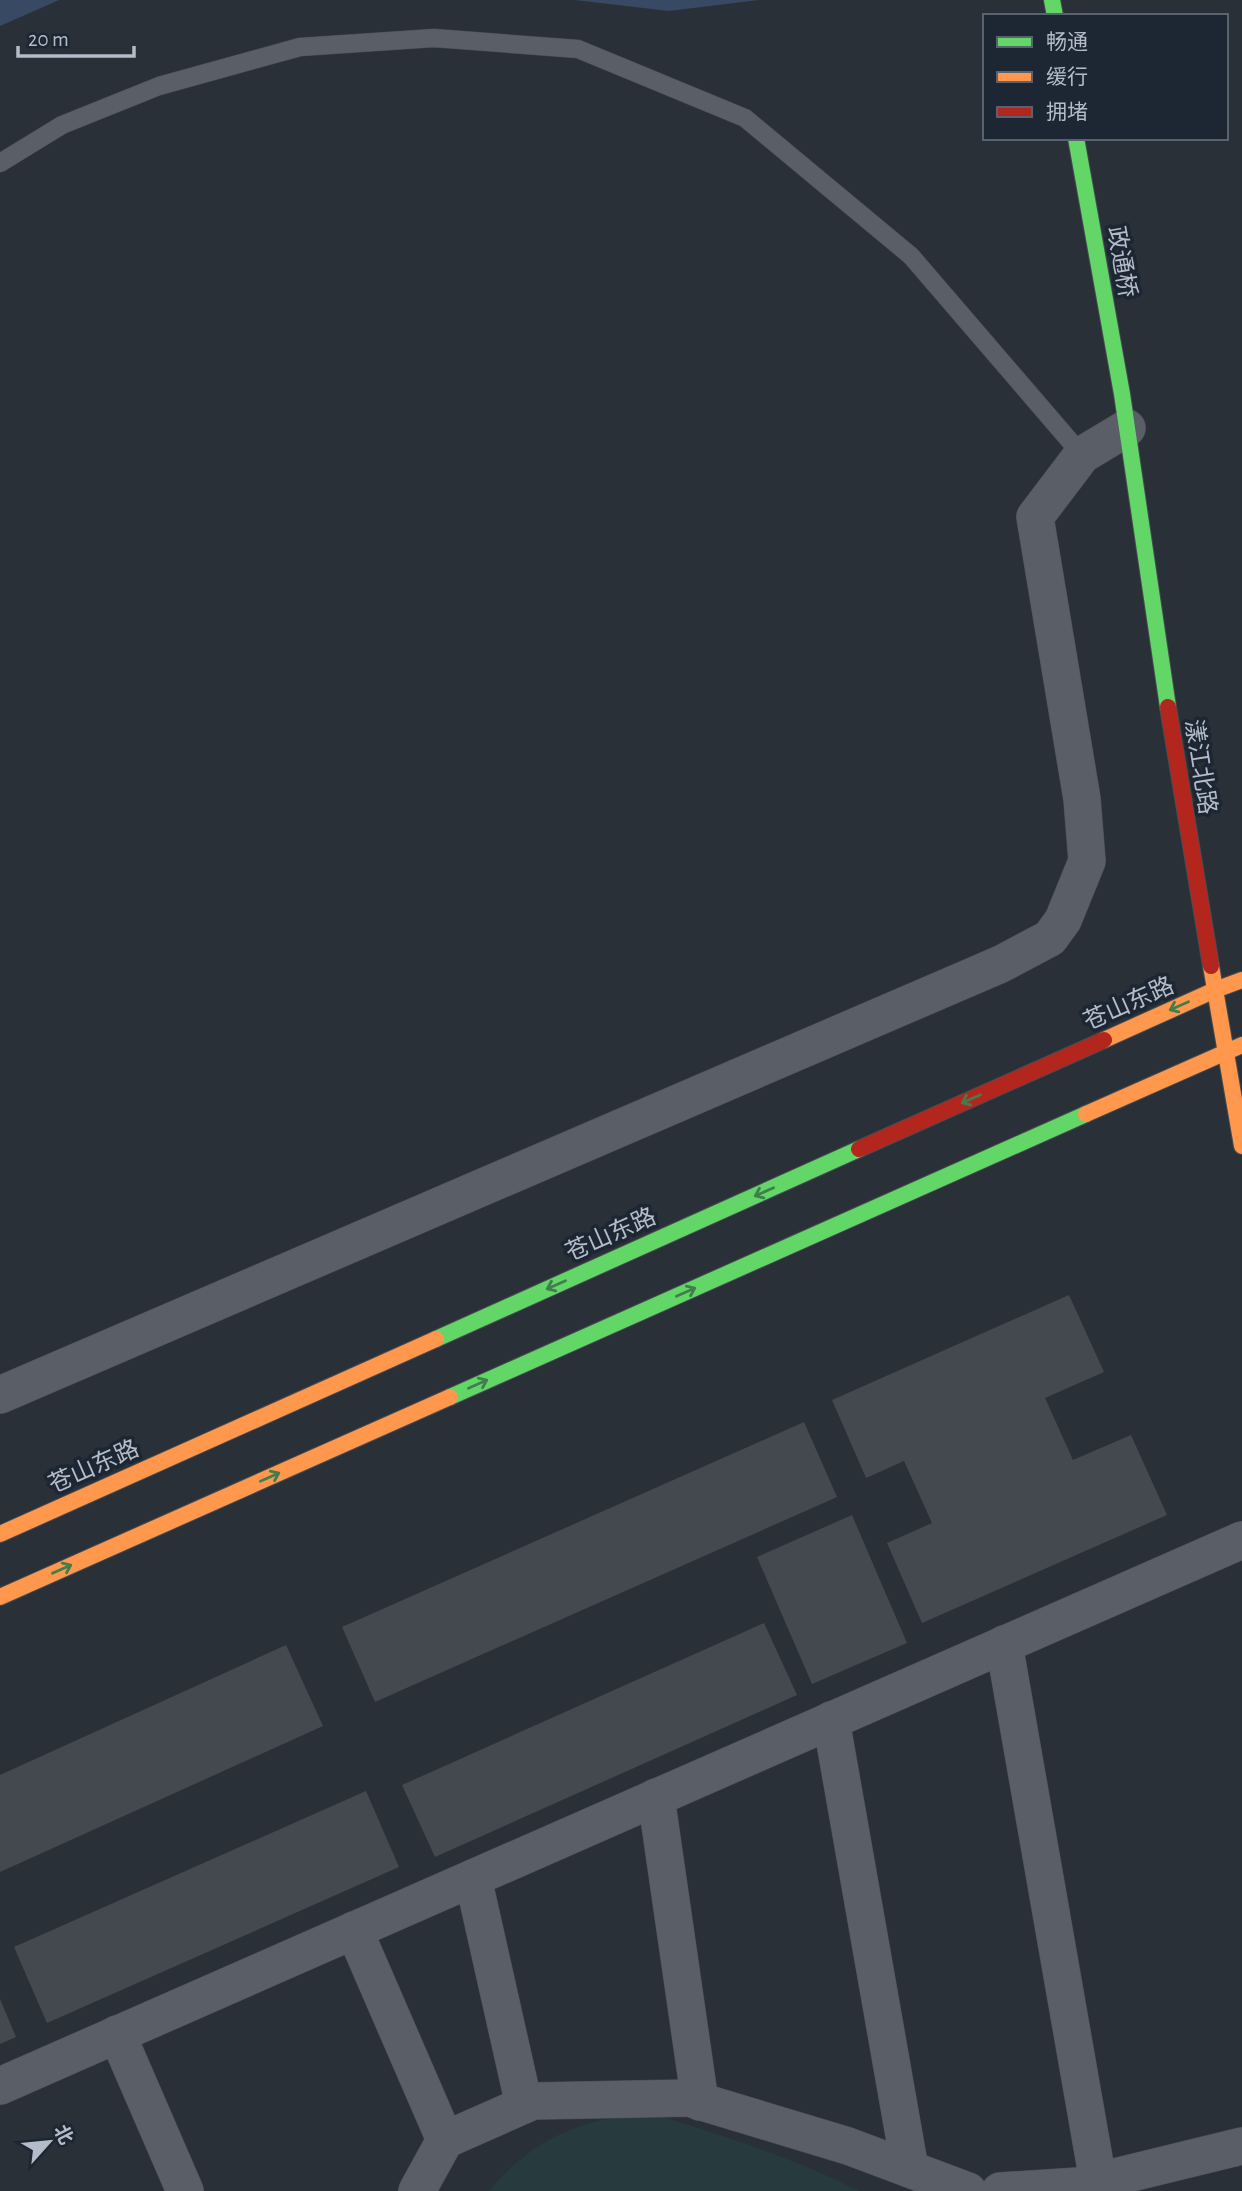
<svg xmlns="http://www.w3.org/2000/svg" width="1242" height="2191" font-family="'Alegreya Sans','Noto Sans SC',sans-serif">
<rect width="100%" height="100%" fill="#2a3038"/>
<path fill="#273a3e" d="M652,2113C722,2136 793,2157 859,2191H489C534,2137 583,2118 652,2113Z"/>
<g fill="#384963">
<polygon points="0,0 59,0 0,26"/>
<polygon points="575,0 759,0 669,11"/>
</g>
<g fill="#444950">
<polygon points="1069,1295 1104,1372 1045,1398 1073,1460 1131,1435 1167,1515 922,1623 887,1543 932,1523 904,1461 866,1478 832,1400"/>
<polygon points="804,1422 837,1497 375,1702 342,1627"/>
<polygon points="852,1515 907,1643 812,1684 757,1557"/>
<polygon points="764,1623 797,1695 435,1857 402,1785"/>
<polygon points="286,1645 323,1726 0,1872 0,1775"/>
<polygon points="366,1791 399,1867 47,2023 14,1947"/>
<polygon points="0,1999 16,2037 0,2044"/>
</g>
<g fill="none" stroke-linecap="round" stroke-linejoin="round">
<defs>
<polyline id="lane" points="0,163 62,125 159,86 300,47 434,38 578,49 745,118 911,256 1082,455"/>
<g id="street">
<polyline points="0,1395 1001,964 1050,938 1063,920 1087,861 1082,799 1035,517 1082,455 1127,428"/>
<polyline points="1004,1644 1098,2181"/>
<polyline points="831,1720 910,2169"/>
<polyline points="656,1797 700,2102"/>
<polyline points="473,1878 524,2105"/>
<polyline points="354,1930 445,2140"/>
<polyline points="117,2034 185,2191"/>
<polyline points="0,2086 1242,1540"/>
<polyline points="417,2191 445,2140 533,2101 689,2098 848,2146 968,2191"/>
<polyline points="1000,2191 1078,2186 1242,2146"/>
</g>
<g id="fast">
<polyline points="1052,0 1055,16"/>
<polyline points="1076,138 1122,394 1168,707"/>
<polyline points="436,1339 859,1149"/>
<polyline points="450,1397 1086,1114"/>
</g>
<g id="slow">
<polyline points="1211,966 1242,1146"/>
<polyline points="1104,1040 1215,990 1242,980"/>
<polyline points="1086,1114 1242,1045"/>
<polyline points="0,1534 436,1339"/>
<polyline points="0,1597 450,1397"/>
</g>
<g id="jam">
<polyline points="1168,707 1211,966"/>
<polyline points="859,1149 1104,1040"/>
</g>
</defs>
<use href="#lane" stroke="#484c53" stroke-width="19"/>
<use href="#street" stroke="#484c53" stroke-width="38"/>
<use href="#fast" stroke="#484c53" stroke-width="18"/>
<use href="#slow" stroke="#484c53" stroke-width="18"/>
<use href="#jam" stroke="#484c53" stroke-width="18"/>
<use href="#lane" stroke="#5a5e66" stroke-width="18"/>
<use href="#street" stroke="#5a5e66" stroke-width="37"/>
<use href="#fast" stroke="#63d668" stroke-width="16"/>
<use href="#slow" stroke="#ff974d" stroke-width="16"/>
<use href="#jam" stroke="#b3261e" stroke-width="16"/>
</g>
<defs><path id="oneway-shaft" d="M-6 0H5M1.5-3L5.5 0L1.5 3" fill="none" stroke-width="1.6" stroke-linecap="round" stroke-linejoin="round" transform="scale(1.75)"/></defs>
<g stroke="#407e4e">
<use href="#oneway-shaft" transform="translate(1179 1006) rotate(156)"/>
<use href="#oneway-shaft" transform="translate(971 1099) rotate(156)"/>
<use href="#oneway-shaft" transform="translate(764 1192) rotate(156)"/>
<use href="#oneway-shaft" transform="translate(556 1285) rotate(156)"/>
<use href="#oneway-shaft" transform="translate(686 1292) rotate(-24)"/>
<use href="#oneway-shaft" transform="translate(478 1384) rotate(-24)"/>
<use href="#oneway-shaft" transform="translate(270 1477) rotate(-24)"/>
<use href="#oneway-shaft" transform="translate(62 1569) rotate(-24)"/>
</g>
<g text-anchor="middle" dominant-baseline="central" stroke-width="7" stroke-linejoin="round" paint-order="stroke">
<g font-size="24" fill="#b4bcc9" stroke="#1d2633">
<text transform="translate(1121 262) rotate(80)">政通桥</text>
<text transform="translate(1200 767) rotate(81)">漾江北路</text>
<text transform="translate(1129 1004) rotate(-24)">苍山东路</text>
<text transform="translate(611 1235) rotate(-24)">苍山东路</text>
<text transform="translate(94 1467) rotate(-24)">苍山东路</text>
</g>
</g>
<rect x="983" y="14" width="245" height="126" fill="#1d2633" stroke="#59626f" stroke-width="2"/>
<rect x="997" y="37" width="35" height="10" fill="#63d668" stroke="#59626f" stroke-width="2"/>
<text x="1046" y="49" font-size="21" fill="#b4bcc9">畅通</text>
<rect x="997" y="72" width="35" height="10" fill="#ff974d" stroke="#59626f" stroke-width="2"/>
<text x="1046" y="84" font-size="21" fill="#b4bcc9">缓行</text>
<rect x="997" y="107" width="35" height="10" fill="#b3261e" stroke="#59626f" stroke-width="2"/>
<text x="1046" y="119" font-size="21" fill="#b4bcc9">拥堵</text>
<g transform="translate(49 2142) rotate(63)" stroke="#1d2633" stroke-width="5" paint-order="stroke">
<path d="M0-5L12 26L0 18L-12 26Z" fill="#b4bcc9"/>
<text y="-10" font-size="19" font-weight="bold" text-anchor="middle" fill="#b4bcc9">北</text>
</g>
<path d="M18 46v10h116v-10" fill="none" stroke="#b4bcc9" stroke-width="3.5"/>
<text x="28" y="46" font-size="21" fill="#b4bcc9" stroke="#1d2633" stroke-width="5" paint-order="stroke">20 m</text>
</svg>
